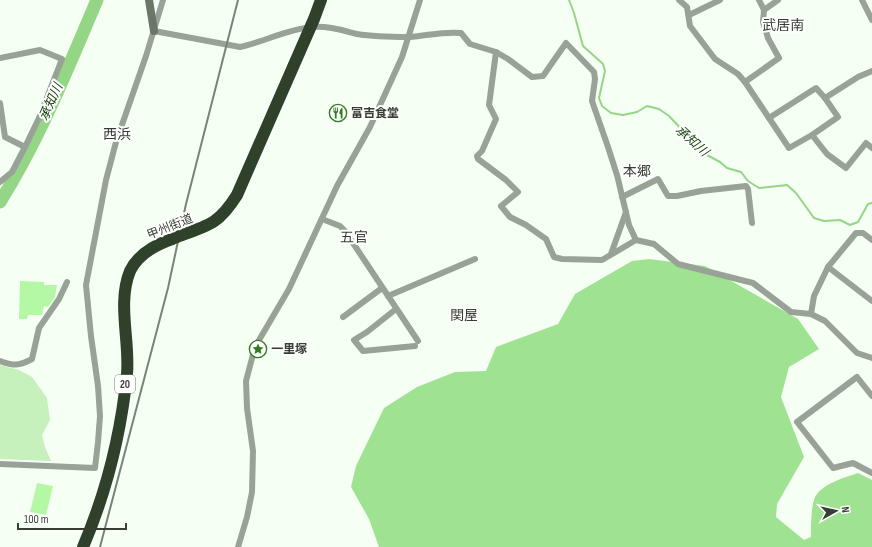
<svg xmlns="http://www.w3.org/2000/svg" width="872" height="547" font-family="'Sofia Sans Condensed','Noto Sans JP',sans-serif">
<rect width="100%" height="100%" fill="#f6fff4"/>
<polygon fill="#c6f0bc" points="0,365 19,370 32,377 47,398 50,420 42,435 45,447 51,461 0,459"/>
<path fill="#9fe291" d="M649,259L705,266L798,319L819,349L789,367L781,397L804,457L777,504L776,517L804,540L811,537C811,528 811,508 814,500C819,484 844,478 858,473L872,480V547H379L369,519L351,487L356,466L384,408L417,387L455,372L486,371L496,347L558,324L575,294L632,261Z"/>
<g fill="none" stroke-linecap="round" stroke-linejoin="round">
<polyline stroke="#94d685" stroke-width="2" points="569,0 574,13 583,46 603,64 605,71 599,98 602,106 611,113 623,115 637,112 647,106 659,109 669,116 705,154 720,162 727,168 741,172 748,181 759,188 787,185 796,193 814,218 824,221 840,220 850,225 858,222 868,204 872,203"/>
<path stroke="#94d685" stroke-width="13" d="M0,202C40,138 68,68 97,0"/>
</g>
<g fill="#b4f8a5">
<polygon points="333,104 346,109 342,121 329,116"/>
<polygon points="20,281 44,282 44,285 57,285 55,297 48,307 44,306 42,315 28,315 27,319 19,319"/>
<polygon points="37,483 53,486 46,515 30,512"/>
</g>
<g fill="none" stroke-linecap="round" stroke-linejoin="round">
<g stroke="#99a297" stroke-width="6">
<polyline points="679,0 687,7 690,26 715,59 738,74 745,82 789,148 812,135 838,117 825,98 858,77 872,71"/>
<polyline points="759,0 764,10 778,0"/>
<polyline points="862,0 872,20"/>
<polyline points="689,15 720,0"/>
<path d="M154,31L240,47C264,42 287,29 312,27C329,26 341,30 357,34C369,36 396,37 409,37C427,36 443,31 461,33L470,44L496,52L508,59L532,77L543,76L566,43L594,72L595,79L592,101L608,147L617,175L629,225L636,240L654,244L678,264L753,283L791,312L811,314L825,321L857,353L872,358"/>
<polyline points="496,52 489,105 496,119 482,151 477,156 478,159 506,180 518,192 501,206 510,217 526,225 546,239 554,257 562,259 602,260 636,240"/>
<polyline points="0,58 40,50 62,59 39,118 25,147 12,172 0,182"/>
<polyline points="745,82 779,58 768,38 763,22 764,10"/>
<polyline points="0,103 5,137 25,147"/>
<polyline points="769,118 816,88 825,98"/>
<polyline points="812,135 827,154 846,168 866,143 872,148"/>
<polyline points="622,197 658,179 668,196 677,196 701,191 746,186 748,189 752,223"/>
<polyline points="322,219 340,226 345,231 418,341"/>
<polyline points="611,254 626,212"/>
<polyline points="828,267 872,301"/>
<polyline points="388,296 475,259"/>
<polyline points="396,309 367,332 354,340 363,351 415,346"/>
<polyline points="811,314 814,296 828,267 856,233 863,233 872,240"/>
<polyline points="343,317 382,288"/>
<path d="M0,361C14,366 19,366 32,359L39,328L59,299L67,282"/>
<polyline points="872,396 857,377 797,422 833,468 853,463 872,473"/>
<polyline points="0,464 95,468 98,442 100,416 98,386 91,336 86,285 106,180 116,142 146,56 163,0"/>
<polyline points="238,547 247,517 252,492 253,451 247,408 246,381 255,347 289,289 337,186 370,127 402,57 420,0"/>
</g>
<polyline stroke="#6a7767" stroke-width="8" points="149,0 154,31"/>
<g stroke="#2f402b" stroke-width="12">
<path d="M182,235C211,225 220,222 237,195L314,19L321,0"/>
<path d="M83,547C106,493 121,433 127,374C130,341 117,303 130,271C138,254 155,245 172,239"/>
</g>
<polyline stroke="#7a8378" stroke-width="2" points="100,547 168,288 186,204 238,0"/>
<polyline stroke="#2f402b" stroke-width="12" points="172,239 182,235"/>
</g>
<defs>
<symbol id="restaurant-ring" viewBox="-11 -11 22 22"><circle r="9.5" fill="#fff" stroke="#327b20" stroke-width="1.5"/><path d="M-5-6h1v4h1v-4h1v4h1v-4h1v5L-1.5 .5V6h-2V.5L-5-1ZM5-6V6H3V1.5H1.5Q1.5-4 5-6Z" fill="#327b20"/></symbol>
<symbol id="sight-ring" viewBox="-11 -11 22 22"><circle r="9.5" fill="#fff" stroke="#327b20" stroke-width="1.5"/><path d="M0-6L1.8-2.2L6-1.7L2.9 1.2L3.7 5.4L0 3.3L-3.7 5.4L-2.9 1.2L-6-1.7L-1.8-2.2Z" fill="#327b20"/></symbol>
</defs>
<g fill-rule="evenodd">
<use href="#restaurant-ring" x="328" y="103" width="20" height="20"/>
<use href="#sight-ring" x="248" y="339" width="20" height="20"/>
</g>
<g text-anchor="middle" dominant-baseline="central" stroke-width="4" stroke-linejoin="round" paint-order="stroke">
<rect fill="#fff" stroke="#737972" stroke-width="1" x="115" y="375" width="20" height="18" rx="3"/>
<g font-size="11" font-weight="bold" fill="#373f35">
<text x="125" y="384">20</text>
</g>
<g font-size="12" font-weight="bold" fill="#373f35" stroke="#fff" text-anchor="start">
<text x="351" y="113">富吉食堂</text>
<text x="271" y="349">一里塚</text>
</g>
<g font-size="12" fill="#373f35" stroke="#fff">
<text transform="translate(170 227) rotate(-22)">甲州街道</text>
</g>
<g font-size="13" font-style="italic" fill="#1c4711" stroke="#fff">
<text transform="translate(51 102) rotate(-66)">承知川</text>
<text transform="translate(692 141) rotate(42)">承知川</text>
</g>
<g font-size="14" fill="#373f35" stroke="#fff">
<text x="783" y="25">武居南</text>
<text x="117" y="134">西浜</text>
<text x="637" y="171">本郷</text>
<text x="354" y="237">五官</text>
<text x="464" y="315">関屋</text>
</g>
</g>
<g transform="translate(836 511) rotate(82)" stroke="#ffffff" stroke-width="3" paint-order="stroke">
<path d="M0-3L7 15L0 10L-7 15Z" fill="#373f35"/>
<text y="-6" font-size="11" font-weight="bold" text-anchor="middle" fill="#373f35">N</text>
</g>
<path d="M18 523v6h108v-6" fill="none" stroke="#373f35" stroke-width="2"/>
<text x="24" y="523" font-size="12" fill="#373f35" stroke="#ffffff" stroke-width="3" paint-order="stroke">100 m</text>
</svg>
